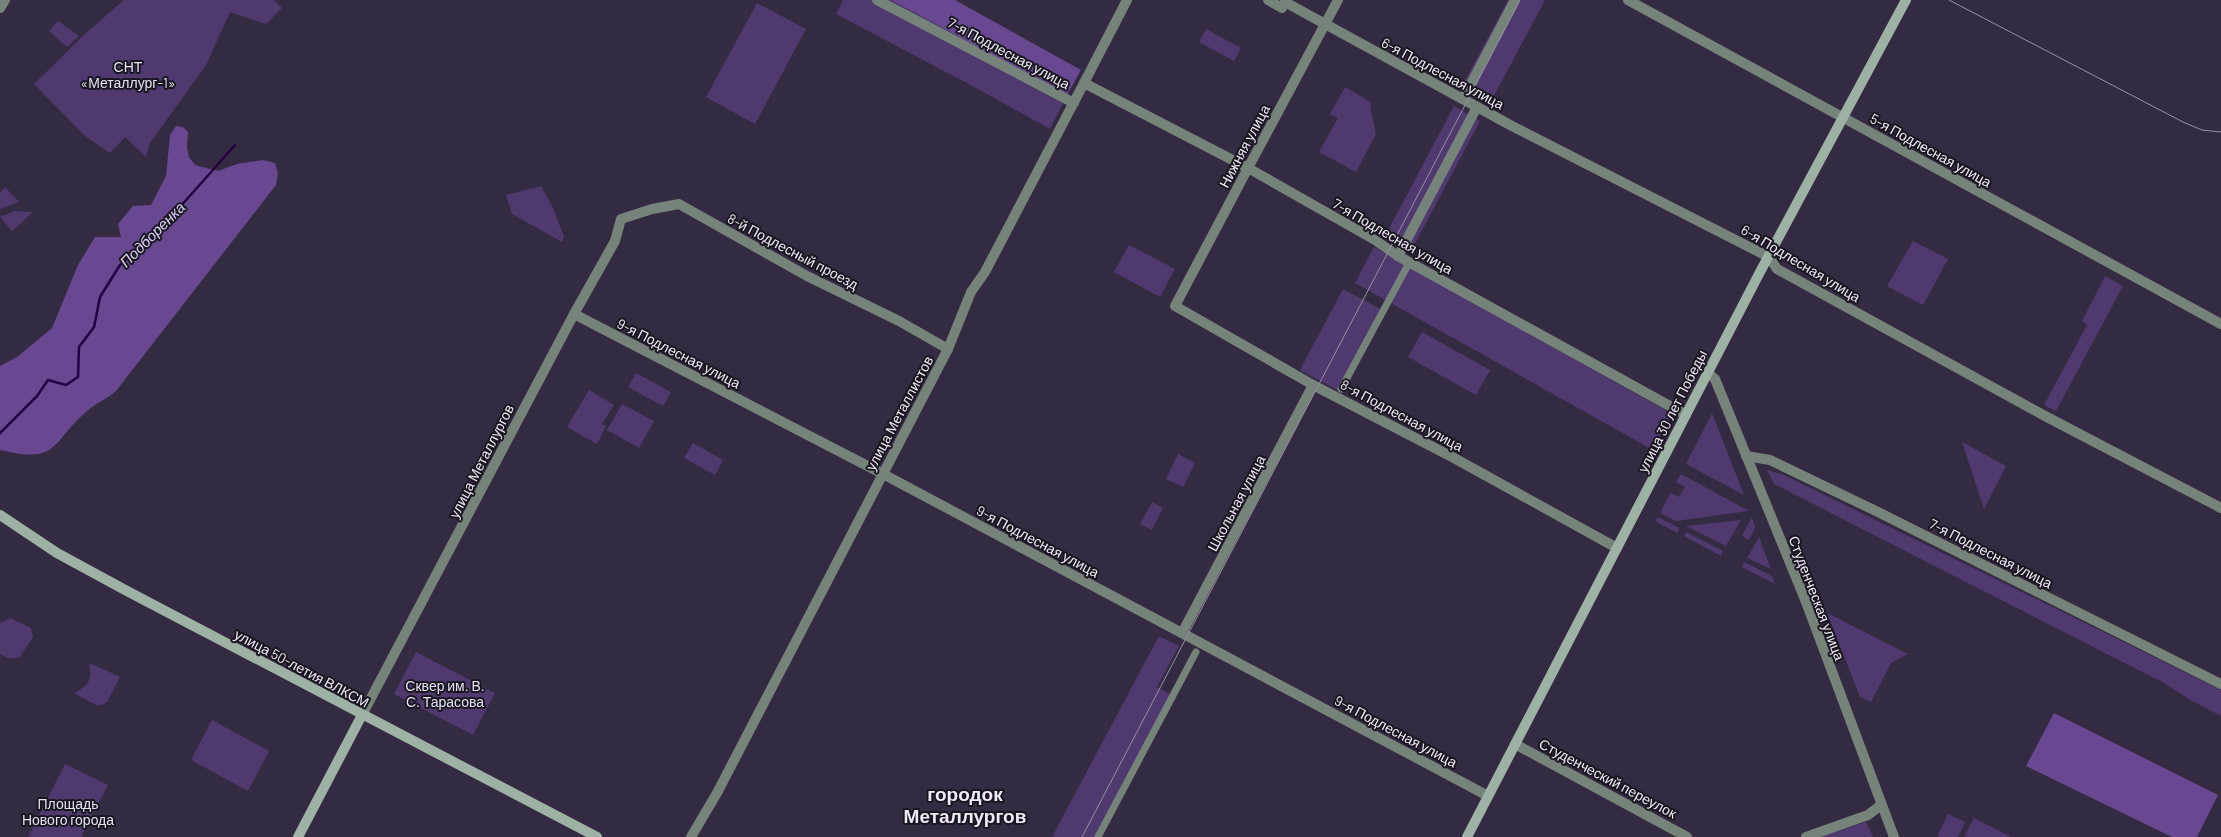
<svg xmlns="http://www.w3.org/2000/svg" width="2221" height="837" font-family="Barlow,sans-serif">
<rect width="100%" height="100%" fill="#342b42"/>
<g fill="#4f396f">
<polygon points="124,0 274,0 282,8 266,24 230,12 206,65 150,143 146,157 125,137 110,153 85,136 34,84 86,33"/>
<polygon points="843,0 891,0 1067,95 1050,129 978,89 836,14"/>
<polygon points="1508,0 1545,0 1489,105 1460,90"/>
<polygon points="757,3 806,29 755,124 706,97"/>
<polygon points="58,21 79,36 67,47 49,31"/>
<polygon points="1206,29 1241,48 1234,61 1199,42"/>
<polygon points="1345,87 1372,103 1370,106 1376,134 1356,172 1319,152 1338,118 1330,114"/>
<polygon points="1454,106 1480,121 1410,253 1384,238"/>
<polygon points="541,186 553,208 564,237 562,242 512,214 506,195"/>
<polygon points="5,187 19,202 0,209 0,193"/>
<polygon points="15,211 33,212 12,231 0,217"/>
<polygon points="1913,241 1948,259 1923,305 1887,286"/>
<polygon points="1129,245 1175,269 1160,297 1114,272"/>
<polygon points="1374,247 1672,414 1653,450 1355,283"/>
<polygon points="2105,276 2123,286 2056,411 2044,405 2087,325 2082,321"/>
<polygon points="1343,289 1386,312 1343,393 1300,370"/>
<polygon points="1422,332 1490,370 1476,395 1408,357"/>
<polygon points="636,373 671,392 663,406 628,387"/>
<polygon points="589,390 614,405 602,424 606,426 597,444 567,427"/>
<polygon points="622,404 654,421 639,448 607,430"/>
<polygon points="1712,413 1744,495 1686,464"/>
<polygon points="1962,442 2006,466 1984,509"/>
<polygon points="693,443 723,460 715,475 684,458"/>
<polygon points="1178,454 1195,463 1183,487 1166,479"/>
<polygon points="1767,470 1784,475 2221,690 2221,716 2192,701 2164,683 1774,484"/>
<polygon points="1681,474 1749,511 1676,521 1660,513 1670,493 1679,497 1685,487 1676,482"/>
<polygon points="1152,502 1163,508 1152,530 1140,524"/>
<polygon points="1658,517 1679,528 1677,533 1655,521"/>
<polygon points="1752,517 1755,528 1749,540 1742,536"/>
<polygon points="1741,520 1726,546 1686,526"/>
<polygon points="1686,532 1723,551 1721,556 1684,536"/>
<polygon points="1759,537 1771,569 1747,558"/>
<polygon points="1744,562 1772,576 1775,584 1742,567"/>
<polygon points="1827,613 1908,654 1891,663 1871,702 1860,697"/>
<polygon points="10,618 31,628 33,637 20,657 10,659 0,654 0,623"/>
<polygon points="1159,636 1179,646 1157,687 1172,695 1095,837 1052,837"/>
<polygon points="416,652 495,693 473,735 394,694"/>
<path d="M90,663L120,677L107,702L98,706L74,693C81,689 90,685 90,675C91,670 88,668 90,663Z"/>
<polygon points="212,720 269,751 248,791 191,760"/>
<polygon points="65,764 108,785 81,837 28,837"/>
<polygon points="1948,814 1965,822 1958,837 1937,837"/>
<polygon points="1974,818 2011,837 1964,837"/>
<polygon points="1866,822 1873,837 1819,837"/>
</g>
<g fill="#674891">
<polygon points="891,0 955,0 1081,70 1067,95"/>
<path d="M176,126L183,127L188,132L187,148L189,157L195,165L218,171L237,164L263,160L275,163L278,173L276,185L116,391C107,399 96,403 87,411C49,444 60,464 0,450V366L17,357L52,328L78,265L95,237H121L118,224L133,206L151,205L166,176L170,135Z"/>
<polygon points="2054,713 2218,795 2197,837 2172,837 2026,766"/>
</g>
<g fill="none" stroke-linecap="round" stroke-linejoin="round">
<polyline stroke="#250045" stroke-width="2.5" points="0,433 37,396 48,380 66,385 78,377 79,347 94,327 100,297 120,265 172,216 235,145"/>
<g stroke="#76837b" stroke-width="7">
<polyline points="1341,389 1409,263"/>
<polyline points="1098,837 1196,652"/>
</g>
<g stroke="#76837b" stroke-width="10">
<polyline points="877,0 1074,103"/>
<polyline points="1268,0 1282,8"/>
<polyline points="1628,0 2221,324"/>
<polyline points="1285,2 1512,126 1759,252 1769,257 1777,269 2045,416 2221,508"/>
<polyline points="0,8 5,0"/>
<polyline points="1084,83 1127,0"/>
<polyline points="1463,99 1515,0"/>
<polyline points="1398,256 1477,107"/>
<polyline points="574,314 615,241 621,219 652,209 679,204 807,276 899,321 948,349"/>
<polyline points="1746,456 1770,460 1878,512 2221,684"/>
<polyline points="1617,548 1454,458 1313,385 1175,306 1248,168 1375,240 1398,256 1686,415"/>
<polyline points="1182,633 1313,385"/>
<polyline points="1515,744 1687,837"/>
<polyline points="1806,837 1868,815 1881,805"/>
</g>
<g stroke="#76837b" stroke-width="10">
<polyline points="1708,373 1715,379 1806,602 1894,837"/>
<polyline points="362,715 574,314 883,474 1488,796"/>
<polyline points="691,837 717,793 948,349 971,292 985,272 1084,83 1248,168 1338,0"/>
</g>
<g stroke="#9db1a5" stroke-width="10">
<polyline points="0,515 57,553 127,591 597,837"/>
<polyline points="298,837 362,715"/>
<polyline points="1467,837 1760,272 1906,0"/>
</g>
<g stroke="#9790a3" stroke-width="1">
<polyline points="1949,0 2183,122 2202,130 2221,132"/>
<polyline points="1082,837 1520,0"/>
</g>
</g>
<g text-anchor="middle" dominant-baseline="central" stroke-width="4" stroke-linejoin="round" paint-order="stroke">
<g font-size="14" fill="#efeaf9" stroke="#1a1620">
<text transform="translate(1009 53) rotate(28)">7-я Подлесная улица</text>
<text transform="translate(1443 73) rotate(28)">6-я Подлесная улица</text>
<text transform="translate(1244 146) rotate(-62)">Нижняя улица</text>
<text transform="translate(1931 150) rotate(29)">5-я Подлесная улица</text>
<text transform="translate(1393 236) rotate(30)">7-я Подлесная улица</text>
<text transform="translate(793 251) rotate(28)">8-й Подлесный проезд</text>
<text transform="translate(1801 263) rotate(31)">6-я Подлесная улица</text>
<text transform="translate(679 353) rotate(27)">9-я Подлесная улица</text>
<text transform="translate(1672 411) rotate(-63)">улица 30 лет Победы</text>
<text transform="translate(899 413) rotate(-62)">улица Металлистов</text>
<text transform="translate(1402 415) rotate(28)">8-я Подлесная улица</text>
<text transform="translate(481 461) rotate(-63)">улица Металлургов</text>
<text transform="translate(1236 503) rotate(-62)">Школьная улица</text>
<text transform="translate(1038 541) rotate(28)">9-я Подлесная улица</text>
<text transform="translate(1991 553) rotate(27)">7-я Подлесная улица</text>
<text transform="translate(1817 598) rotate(69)">Студенческая улица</text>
<text transform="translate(302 668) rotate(28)">улица 50-летия ВЛКСМ</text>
<text transform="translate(1396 731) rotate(28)">9-я Подлесная улица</text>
<text transform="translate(1608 778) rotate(28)">Студенческий переулок</text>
</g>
<g font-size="14" fill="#e7e0f5" stroke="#1a1620">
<text x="128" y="66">СНТ<tspan x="128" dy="16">«Металлург-1»</tspan></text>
<text x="445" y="685">Сквер им. В.<tspan x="445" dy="16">С. Тарасова</tspan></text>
<text x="68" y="803">Площадь<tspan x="68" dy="16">Нового города</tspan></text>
</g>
<g font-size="15" font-style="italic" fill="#e1d2fc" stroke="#1a1620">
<text transform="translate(152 234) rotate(-45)">Подборенка</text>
</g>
<g font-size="19" font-weight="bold" fill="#efeaf9" stroke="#1a1620">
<text x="965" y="793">городок<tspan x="965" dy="22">Металлургов</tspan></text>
</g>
</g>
</svg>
